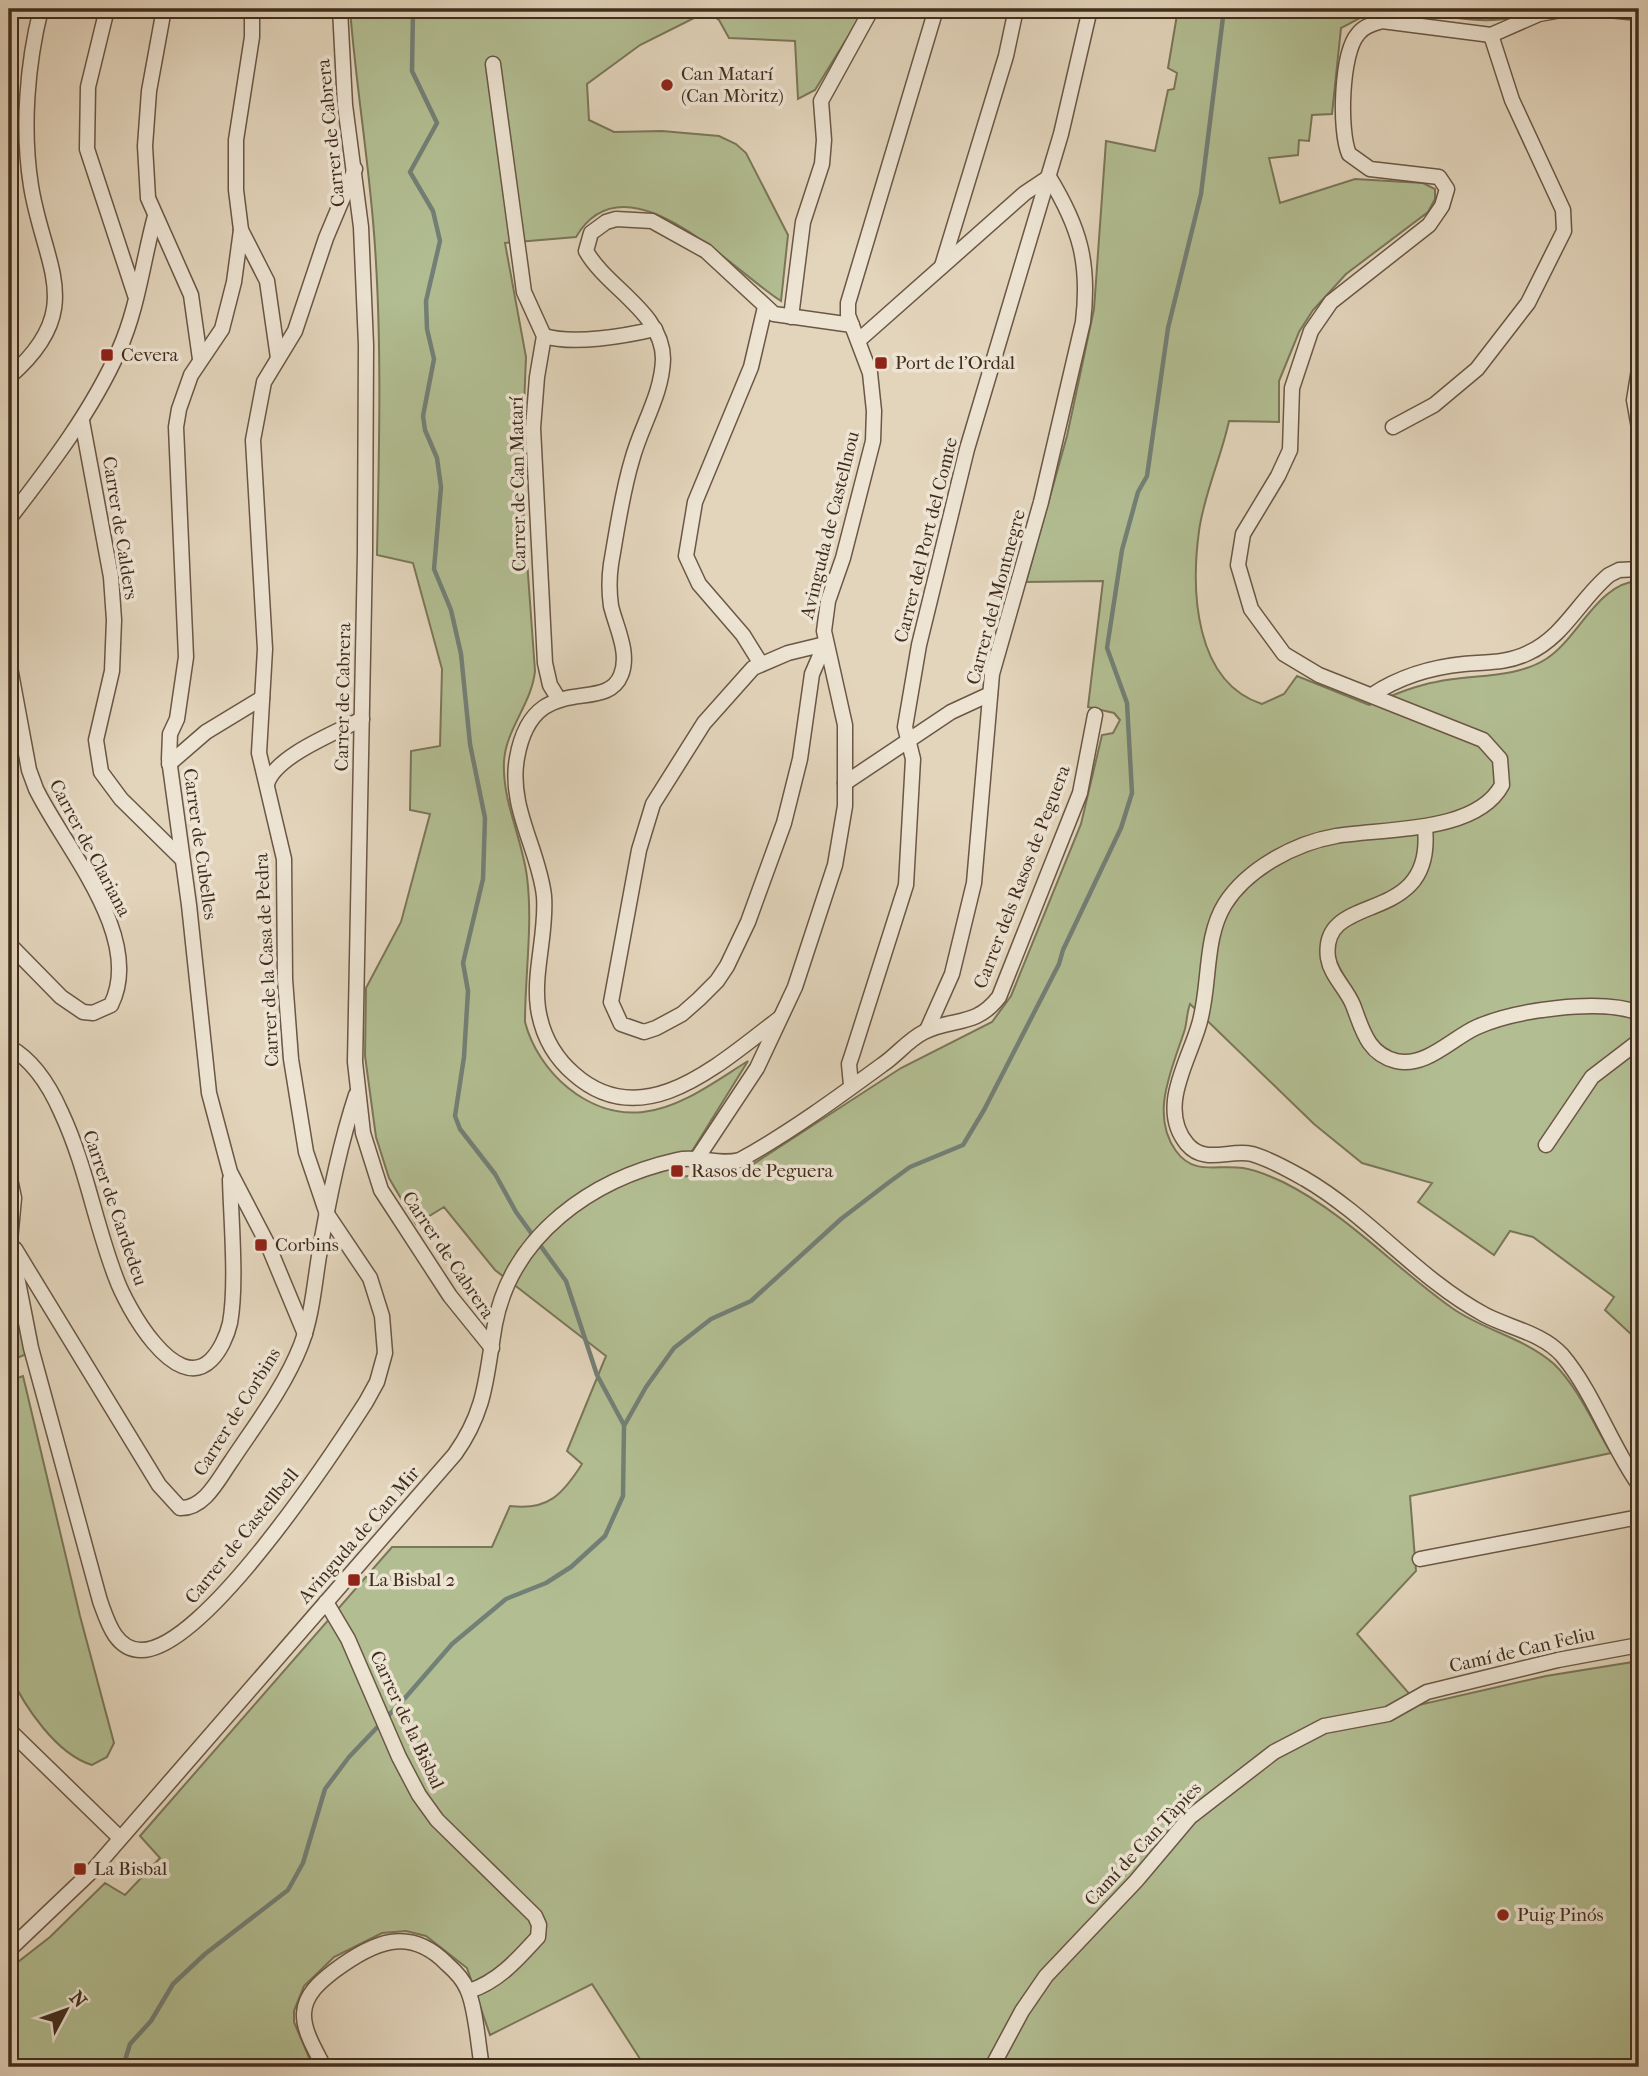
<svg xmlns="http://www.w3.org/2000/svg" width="1648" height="2076" font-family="'IM FELL French Canon',serif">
<rect width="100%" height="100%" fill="#e3d5bc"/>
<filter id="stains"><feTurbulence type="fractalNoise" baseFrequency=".00286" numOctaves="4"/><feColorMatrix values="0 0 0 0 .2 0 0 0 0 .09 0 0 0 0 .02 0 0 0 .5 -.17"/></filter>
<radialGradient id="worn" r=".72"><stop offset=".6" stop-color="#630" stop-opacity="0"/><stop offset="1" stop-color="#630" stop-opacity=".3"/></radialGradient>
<g fill="#b2be92" stroke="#7a7658" stroke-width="2">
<path d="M350,9H865L815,90L798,99L795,41L729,38L719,20L706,12L640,45L587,84L589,120L614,132L662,131L719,136L736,144L746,153L788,235L781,301C733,271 626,152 576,237L505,243L526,357L521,478L535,671C532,703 506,729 504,761C502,802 522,837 527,877C533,924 525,975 525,1022C538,1072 588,1118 643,1112C681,1108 717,1080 748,1061L676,1177L741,1172L901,1068L992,1022L1011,996L1081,824L1102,735L1113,733L1120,720L1114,713L1088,707L1103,581L1026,582L1067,436L1094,309L1106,141L1155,151L1168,90L1174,89L1177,73L1168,68L1178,9H1525C1504,34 1418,9 1386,10C1370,10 1356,21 1341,28L1332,114L1312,115L1309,141L1299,140L1298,155L1269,158L1280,203L1355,179L1423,183L1435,189V199L1428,212L1346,274L1313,310L1299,332L1279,381V422L1229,421C1221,458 1204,494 1199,531C1191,590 1194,682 1262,704L1284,694L1297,676L1369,705C1391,696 1413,686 1436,682C1471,674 1515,679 1546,659C1578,639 1598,582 1639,581V1331L1633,1336L1605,1310L1614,1297L1533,1237L1510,1231L1494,1255L1418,1202L1432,1183L1362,1163L1314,1124L1190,1004C1187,1012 1187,1021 1185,1029C1173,1067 1149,1114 1176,1151C1194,1176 1217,1164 1243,1168C1257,1170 1270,1176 1283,1182C1347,1214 1394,1267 1452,1308C1483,1330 1525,1338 1554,1364C1578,1387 1594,1425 1611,1453L1410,1496L1416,1571L1357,1634L1419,1705L1546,1676L1639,1661V2067H637L642,2062L592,1984L490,2035L467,1968L426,1936L406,1931L382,1933L334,1957L304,1986L294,2011V2022L313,2067H9V1969L50,1937L105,1883L125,1895L160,1858L140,1836L392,1547H492L510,1506C548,1511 563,1494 582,1464L567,1451L606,1356L495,1270L444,1207L416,1224L389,1178L376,1137L365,1056L366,988L401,922L430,814L410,810L411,751L440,746L442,669L413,563L377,555C379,452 382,349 375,247C370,167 356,88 350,9Z"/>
<polygon points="9,1287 27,1354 9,1361"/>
<path d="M23,1376L80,1616L114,1743L107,1757L92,1765C56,1754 24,1706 9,1673V1381Z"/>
</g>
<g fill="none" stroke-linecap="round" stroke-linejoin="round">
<g stroke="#738077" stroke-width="4.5">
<polyline points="413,9 412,71 437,123 410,172 433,211 440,241 426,301 427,329 434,359 423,416 425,430 437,458 441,487 434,569 451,610 461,654 470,744 485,818 483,879 463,963 468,991 464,1057 455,1116 460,1129 495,1174 516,1212 566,1281 597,1375 624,1425"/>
<polyline points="123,2067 130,2044 151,2021 173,1984 205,1954 288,1890 303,1863 325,1789 349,1757 405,1698 452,1644 506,1599 546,1583 571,1567 605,1536 623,1496 624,1426 646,1387 674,1348 711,1319 751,1301 841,1219 888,1183 910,1167 963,1145 984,1110 1059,964 1063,950 1121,828 1132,793 1127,703 1107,648 1122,550 1138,492 1147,476 1168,328 1201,194 1224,9"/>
</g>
<defs>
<g id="minor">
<polyline points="107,9 88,87 87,149 135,295"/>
<polyline points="164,9 149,91 145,146 148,198 191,295 200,359"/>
<polyline points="252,9 252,37 236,140 236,190 241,230 267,281 278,358"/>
<polyline points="340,9 345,105 361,227 366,345 365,552 355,1062 363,1133 381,1190 450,1296 492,1348"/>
<path d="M1567,9L1539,14L1491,35L1382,21C1373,24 1364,26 1358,34C1341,53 1339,131 1349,154L1370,169L1439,177L1447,189L1442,206L1429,225L1331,302L1311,331L1292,388L1290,450L1278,476L1243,534L1238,565L1251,609L1284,654L1319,675L1483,740L1500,759L1502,785C1476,834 1382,828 1336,836C1295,843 1247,869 1225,904C1203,939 1211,990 1198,1028C1187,1064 1158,1109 1187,1144C1205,1165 1229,1149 1252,1154C1270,1159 1289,1170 1305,1179C1370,1217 1418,1279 1485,1315C1510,1328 1542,1333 1562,1355C1594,1393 1610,1444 1639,1485"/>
<polyline points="1599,9 1639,13"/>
<polyline points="493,64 524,292 544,336 537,377 533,428 545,663 550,685 558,698"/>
<polyline points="241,230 234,282 222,329 191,375 179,409 176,427 186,657 177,719 170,734 169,759 189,905 209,1093 230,1172 268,1245 305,1334"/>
<polyline points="942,266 1006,56 1016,9"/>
<polyline points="791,317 803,222 822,164 824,140 821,101 870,12"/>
<path d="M544,336C574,345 625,336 655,329"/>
<path d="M859,340L1025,193L1049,177C1080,228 1090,263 1083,322L1041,502L992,674L974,883L952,974L927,1030"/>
<polyline points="1639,369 1634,400 1639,428"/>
<path d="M9,377C88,309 44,267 31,186C22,129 27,64 41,9"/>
<polyline points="82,421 111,577 114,620 112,671 96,740 101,772 121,799 182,859"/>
<polyline points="1393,427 1434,405 1477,369 1528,303 1564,231 1563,210 1512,100 1491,35"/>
<path d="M9,519C50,466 92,411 119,350C138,308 143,260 155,216"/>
<polygon points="825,644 812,674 800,759 784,823 748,922 727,966 717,981 699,999 682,1014 656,1028 644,1032 621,1024 611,1002 639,850 653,804 704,723 753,668 788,653"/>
<path d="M9,662L29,770L36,789C64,847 145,937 111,1005L93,1013L83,1012L61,997L9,944"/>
<polyline points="761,664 743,635 699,584 686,556 695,502 751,367 765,307"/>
<path d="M1372,695C1399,677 1433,667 1464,664C1486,662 1508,663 1528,653C1564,637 1580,599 1609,575L1619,570L1639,569"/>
<polyline points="169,764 206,732 262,698"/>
<polyline points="845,783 951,712 990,694"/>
<path d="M267,784C275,756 337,732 362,719"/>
<path d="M1425,828C1435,930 1319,888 1328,958C1331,976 1346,988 1353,1005C1362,1028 1367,1054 1396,1061C1426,1068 1452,1038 1477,1027C1515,1010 1601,998 1639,1013"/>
<path d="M780,1018C723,1060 645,1137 574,1074C553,1056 542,1035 538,1008C533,972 547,933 544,896C539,850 508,807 517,758C533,667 605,716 621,675C630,653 616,627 611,606C609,592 609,578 611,564C617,530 622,493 632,460C641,426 662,395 663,359C663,313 607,288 586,251L591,233L606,222L616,219L652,221L706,251L774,314L852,325"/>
<path d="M9,1047C33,1060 50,1087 61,1112C86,1165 95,1224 116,1278C126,1306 175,1395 211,1360C220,1351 227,1336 230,1323C237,1285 231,1219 230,1179"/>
<polyline points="851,1085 849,1064 853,1052 906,885 913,759 905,727 919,645 967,449 1061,134 1090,9"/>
<polyline points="1546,1145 1592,1077 1639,1041"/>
<polyline points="698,1157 757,1068 795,987 835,865 845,806 845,725 824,631 828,601 843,558 873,441 874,411 870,373 848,315 848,303 936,9"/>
<path d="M9,1174L14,1198L10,1241L31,1348L100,1601C107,1620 115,1650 141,1650C203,1651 332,1455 366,1402L377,1382L385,1353L382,1316L370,1278L327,1214L306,1152L291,1059L285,979L284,859L259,753L265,649L253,440L264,382L295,331L326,238L355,169"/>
<path d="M15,1249L159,1485L180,1508C205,1509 219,1478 232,1460C256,1424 285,1386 301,1345C312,1316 314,1287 319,1256C328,1202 339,1147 356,1095"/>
<polyline points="1420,1559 1639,1517"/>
<path d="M326,1602L348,1639L399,1757L419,1795L437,1820L535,1916L539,1925L538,1937C518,1959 498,1982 469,1991"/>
<polyline points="9,1730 120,1838"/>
<path d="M9,1950L94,1869L455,1454C487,1409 486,1375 495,1324C512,1235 592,1179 677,1160C699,1155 718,1166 740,1160C789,1133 837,1098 882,1065C897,1055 908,1040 924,1032C953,1017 975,1028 999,997L1080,793L1095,715"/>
<path d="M324,2067C316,2051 303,2031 304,2013C305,1994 321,1981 334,1971C373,1942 409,1925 447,1964C455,1971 463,1979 467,1989C476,2007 478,2046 482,2067"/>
<polyline points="992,2067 1022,2011 1046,1976 1136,1881 1190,1817 1274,1752 1324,1726 1388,1714 1427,1692 1558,1660 1639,1645"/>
</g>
</defs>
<use href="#minor" stroke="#6a5745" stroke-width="17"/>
<use href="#minor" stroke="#ede4d3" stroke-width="14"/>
</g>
<g fill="#8f2418" stroke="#ede4d3" stroke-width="2.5">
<circle cx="667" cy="85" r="7"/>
<rect x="100" y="348" width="14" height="14" rx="3.5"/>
<rect x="874" y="356" width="14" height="14" rx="3.5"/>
<rect x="670" y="1164" width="14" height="14" rx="3.5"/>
<rect x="254" y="1238" width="14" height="14" rx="3.5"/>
<rect x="347" y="1573" width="14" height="14" rx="3.5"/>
<rect x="73" y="1862" width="14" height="14" rx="3.5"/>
<circle cx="1503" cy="1915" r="7"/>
</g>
<g text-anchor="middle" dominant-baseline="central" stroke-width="7" stroke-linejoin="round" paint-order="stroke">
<g font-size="19" fill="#412d1d" stroke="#ede4d3" text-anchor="start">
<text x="681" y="74">Can Matarí<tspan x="681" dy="22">(Can Mòritz)</tspan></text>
<text x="121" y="355">Cevera</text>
<text x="895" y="363">Port de l'Ordal</text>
<text x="691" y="1171">Rasos de Peguera</text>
<text x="275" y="1245">Corbins</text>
<text x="368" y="1580">La Bisbal 2</text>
<text x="94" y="1869">La Bisbal</text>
<text x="1517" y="1915">Puig Pinós</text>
</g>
<g font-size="19" fill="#412d1d" stroke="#ede4d3">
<text transform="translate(331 133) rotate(-96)">Carrer de Cabrera</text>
<text transform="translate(518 484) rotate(-91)">Carrer de Can Matarí</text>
<text transform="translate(830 525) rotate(-76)">Avinguda de Castellnou</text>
<text transform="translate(120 528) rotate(81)">Carrer de Calders</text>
<text transform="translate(926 540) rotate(-76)">Carrer del Port del Comte</text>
<text transform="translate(996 597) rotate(-75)">Carrer del Montnegre</text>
<text transform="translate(343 697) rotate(-89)">Carrer de Cabrera</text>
<text transform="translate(200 844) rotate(82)">Carrer de Cubelles</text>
<text transform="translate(90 848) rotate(62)">Carrer de Clariana</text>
<text transform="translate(1022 877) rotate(-69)">Carrer dels Rasos de Peguera</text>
<text transform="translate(267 960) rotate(-93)">Carrer de la Casa de Pedra</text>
<text transform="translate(115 1208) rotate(71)">Carrer de Cardedeu</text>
<text transform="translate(448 1255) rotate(56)">Carrer de Cabrera</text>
<text transform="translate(237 1412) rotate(-58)">Carrer de Corbins</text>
<text transform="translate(359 1535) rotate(-49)">Avinguda de Can Mir</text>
<text transform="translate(242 1536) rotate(-51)">Carrer de Castellbell</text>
<text transform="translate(1522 1650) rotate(-13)">Camí de Can Feliu</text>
<text transform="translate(407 1720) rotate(65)">Carrer de la Bisbal</text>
<text transform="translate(1143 1844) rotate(-47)">Camí de Can Tàpies</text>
</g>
</g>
<rect width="1648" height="2076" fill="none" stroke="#e3d5bc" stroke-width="35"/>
<rect x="10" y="10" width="1627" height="2055" fill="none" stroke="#412d1d" stroke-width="3.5"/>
<rect x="18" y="18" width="1613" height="2041" fill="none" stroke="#412d1d" stroke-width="2"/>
<g transform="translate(66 2010) rotate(49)" stroke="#ede4d3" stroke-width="5" paint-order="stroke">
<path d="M0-5L12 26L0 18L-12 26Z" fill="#412d1d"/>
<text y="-10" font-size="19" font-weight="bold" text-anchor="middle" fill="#412d1d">N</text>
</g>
<rect width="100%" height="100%" filter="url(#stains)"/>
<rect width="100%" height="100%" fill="url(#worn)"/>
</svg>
